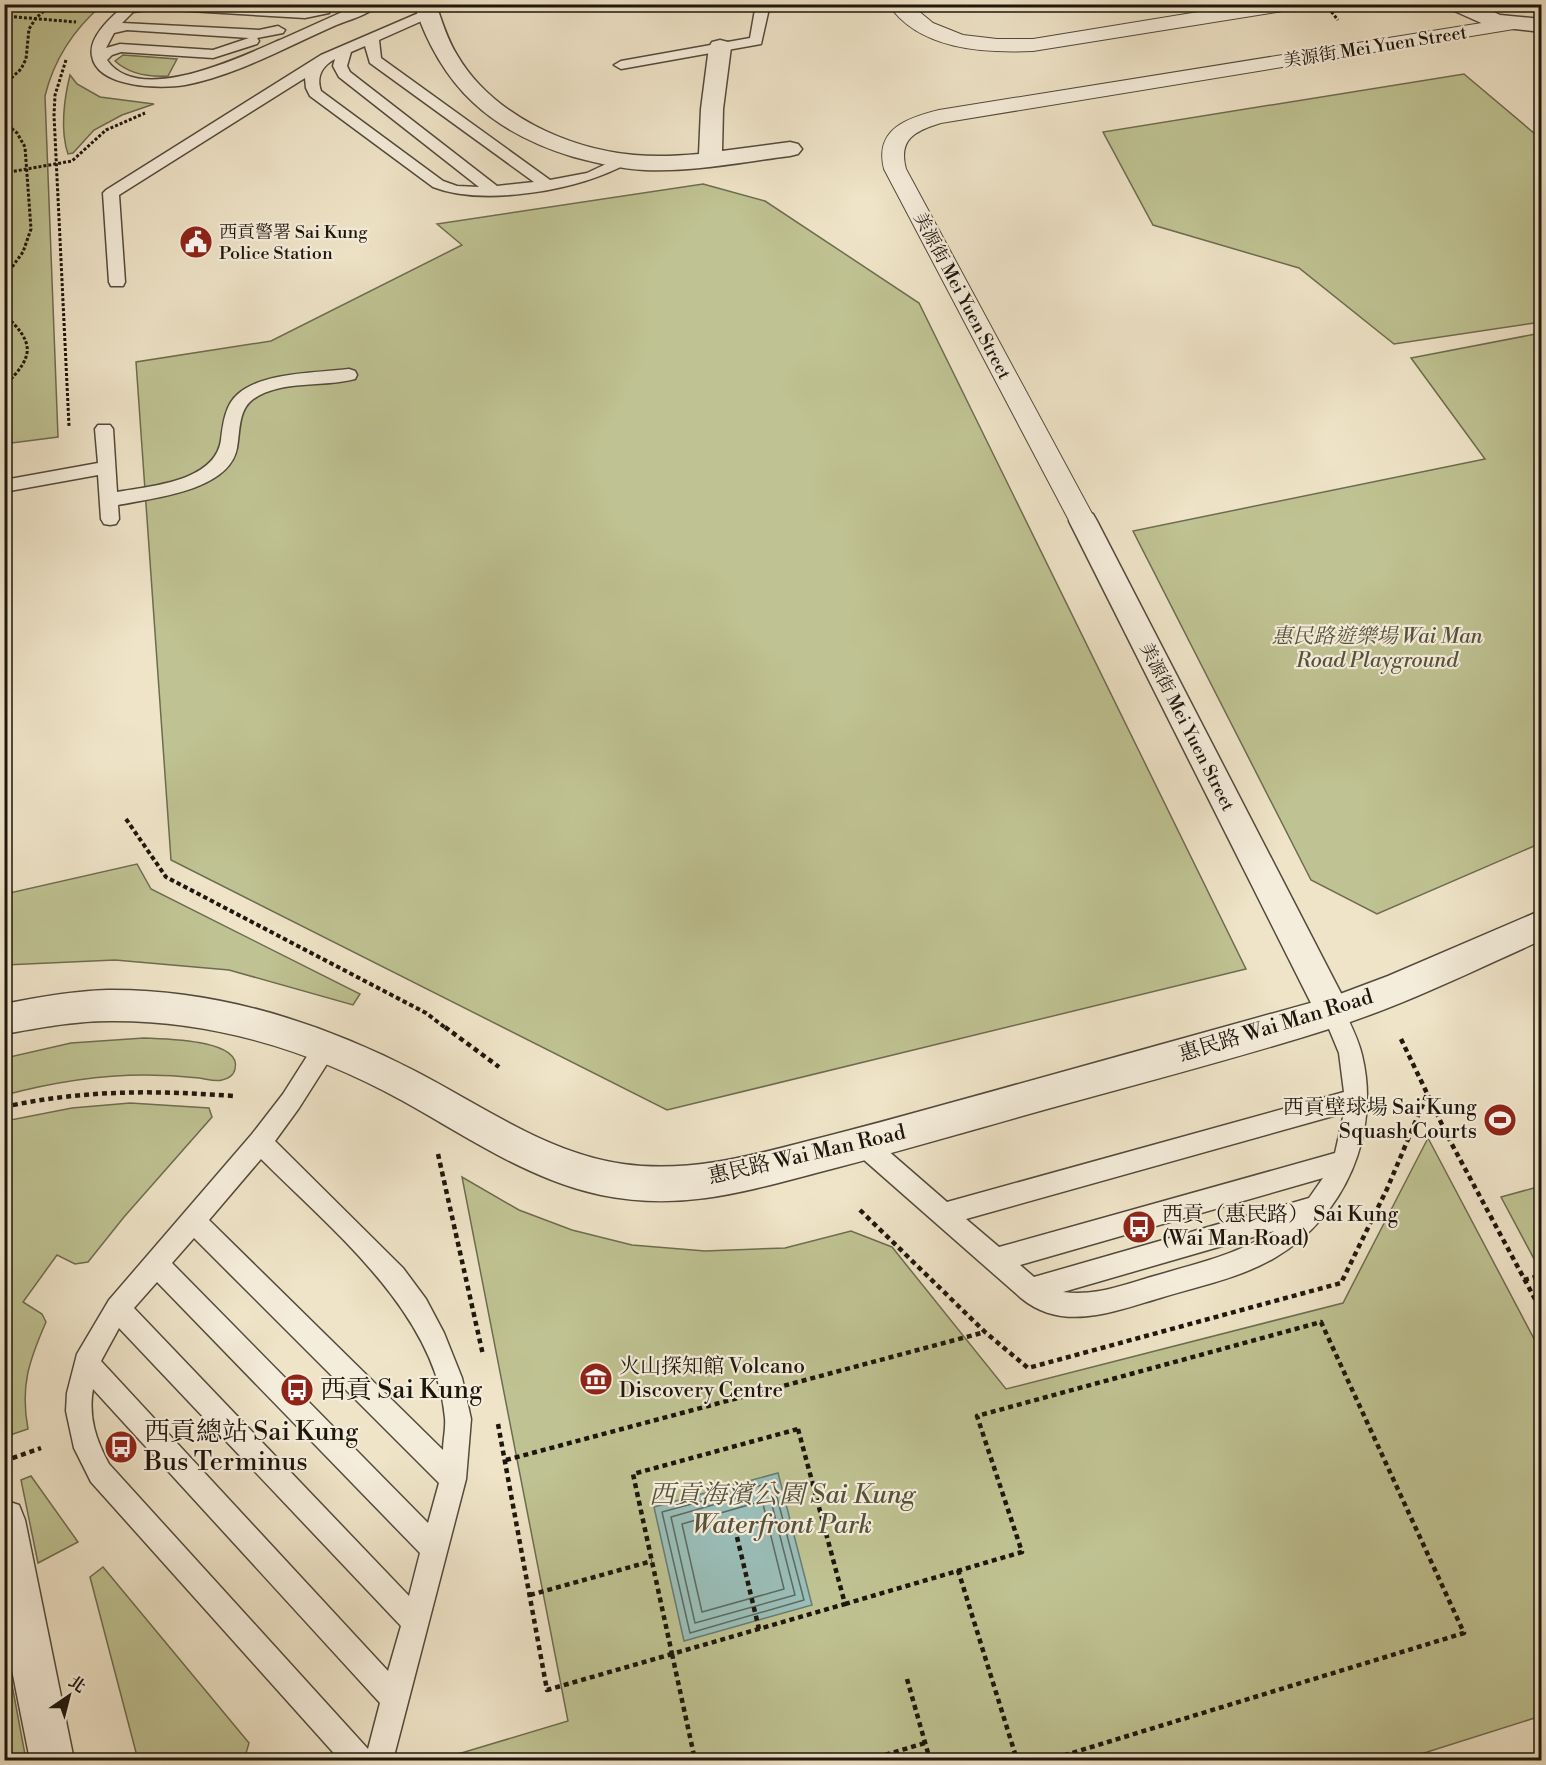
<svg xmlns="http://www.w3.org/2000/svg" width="1546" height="1765" font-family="'Libre Bodoni','Noto Serif TC',serif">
<rect width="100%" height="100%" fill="#efe4c8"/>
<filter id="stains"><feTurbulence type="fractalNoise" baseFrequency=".00333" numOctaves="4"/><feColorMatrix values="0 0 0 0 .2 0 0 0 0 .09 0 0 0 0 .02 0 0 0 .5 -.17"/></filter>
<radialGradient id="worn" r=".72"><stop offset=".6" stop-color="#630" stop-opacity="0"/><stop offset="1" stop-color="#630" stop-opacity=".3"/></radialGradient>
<g fill="#bfc292" stroke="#6e6c50" stroke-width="1.5">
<path d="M5,4L102,5C73,30 54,59 45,96L58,437L4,444Z"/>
<path d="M123,55L177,59L168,76C150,77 129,74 115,61Z"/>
<polygon points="1464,74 1541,139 1541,322 1394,344 1299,268 1153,225 1103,132"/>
<path d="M70,75L77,84L100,97L154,104L122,115L94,130L73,153L68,154C60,131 64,99 70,75Z"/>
<polygon points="703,184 765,201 919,303 1246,969 667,1110 171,860 136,362 271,341 462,245 437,224"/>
<polygon points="1541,333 1541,843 1377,914 1311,880 1133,531 1485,459 1411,358"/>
<polygon points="137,864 151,889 360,994 353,1005 229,970 115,960 5,965 5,894"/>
<path d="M144,1038C162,1039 243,1039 235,1069C234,1075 228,1079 222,1080C215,1082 207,1079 199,1078C181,1076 163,1075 145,1075C97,1075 50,1083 5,1095V1058L71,1043Z"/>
<path d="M130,1103L209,1108L212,1117L124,1217L88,1262L75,1264L57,1255L23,1302L42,1314L46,1322C29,1361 20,1386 28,1429L10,1435L4,1413L5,1121L72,1108Z"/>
<polygon points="1428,1138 1541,1352 1541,1716 1402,1760 450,1760 451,1756 568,1721 462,1177 519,1210 572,1230 632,1245 705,1251 785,1248 851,1231 892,1247 1006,1389 1343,1303"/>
<polygon points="1541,1186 1542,1186 1541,1272 1501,1197"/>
<polygon points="31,1476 78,1542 38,1563 21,1480"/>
<polygon points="103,1567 249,1743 244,1760 138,1760 90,1577"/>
<polygon points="5,1647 26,1760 5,1760"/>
</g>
<polygon fill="#9abeb8" stroke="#687b74" stroke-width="1.5" points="778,1473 812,1605 684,1641 654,1507"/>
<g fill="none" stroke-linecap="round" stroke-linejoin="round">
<g stroke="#5c6a62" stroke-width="1.5">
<polygon points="773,1482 804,1600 690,1633 662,1512"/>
<polygon points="765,1490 769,1493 795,1595 695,1623 671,1517"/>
<polygon points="759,1502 763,1504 784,1589 702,1612 682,1524"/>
</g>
<defs>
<g id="service">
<path d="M126,4H216L305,10L324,6L331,10L329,13L305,18L156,9L133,12L122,23L259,30L278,26L285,30L283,33L257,38L259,41L257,44L213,58L121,52L112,55L107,60C139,107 242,56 280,40C307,28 333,16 360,4H379C369,15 348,20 334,26C286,47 237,75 185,85C161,89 97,88 92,56C88,36 113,16 126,4ZM127,30L249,38L213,50L120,44L106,48L114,33Z"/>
<polygon points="756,4 770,4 761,44 621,69 614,65 621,61 750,38"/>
<path d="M428,9L433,10L435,13L433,16L379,40L381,58L550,180L587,173L623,156L630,160L628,163C581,190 484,207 433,187L310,96L306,88L305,78L119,195L125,282L123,286H111L109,282L103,193L106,190L321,55ZM365,46L370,63L534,182L497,186L350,72L347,66L351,52ZM335,59L333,66L339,77L479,187L457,186L443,181L321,91C316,77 322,66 335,59Z"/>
<path d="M349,369L355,371L357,375L355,379C322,388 281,379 252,400C238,411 240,433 237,448C229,491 153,498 118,505L119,519L116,524L110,525L104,524L101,519L98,475L4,492V480L98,463L95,429L98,425H110L113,429L117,492C150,486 215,482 221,440C223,424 225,405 238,394C263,372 317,373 349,369Z"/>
<path d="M1333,1002L1341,1005C1349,1021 1358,1038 1362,1055C1381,1133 1345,1216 1276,1257C1241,1278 1199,1286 1160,1298C1115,1311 1063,1333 1021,1298L855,1152L851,1144L855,1136L863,1133L871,1136L947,1202L1344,1092L1339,1053L1322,1012L1325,1005ZM1344,1113L1335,1153L999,1247L966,1219ZM1323,1178L1309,1198L1034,1277L1020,1265ZM1274,1231C1239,1254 1198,1263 1158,1275C1128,1283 1096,1297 1063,1292Z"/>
<path d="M326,1036L334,1039L337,1046L334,1053L299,1108L275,1141L403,1268L426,1299L444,1333L462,1378L471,1419L466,1479L393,1760H340L91,1482L74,1448L66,1411L67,1393L77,1354L109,1300L252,1134L283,1094L318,1039ZM261,1159C331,1229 436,1313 445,1418C446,1429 443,1440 443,1450L209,1220ZM194,1238L439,1483L428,1523L172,1263ZM157,1282L420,1553L409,1596L134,1308ZM119,1328L401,1626L388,1671L101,1361ZM93,1389L380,1703L368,1749L109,1464C96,1440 88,1417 93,1389Z"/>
</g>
<g id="pedestrian">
<path d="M888,4H910L933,23L963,35L997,39H1033L1247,4H1299L1296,8L1289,10L1033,51C983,53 919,50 888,4Z"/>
<path d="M1513,18L1520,20L1523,24L1520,28L941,123C915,131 898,139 906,169L1096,521L1093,528L1083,531L1073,528L884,169C874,129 907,118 939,110Z"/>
</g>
<g id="minor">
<path d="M414,4H436C442,22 447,39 457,55C492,115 568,149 634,155C656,157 677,156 699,154L701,109L709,47L712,42L720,40L728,42L731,47L723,109L722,151L790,142L798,144L802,149L798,154L790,156C742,162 694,172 645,170C621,169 597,163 574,157C491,132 441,87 414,4Z"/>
<polygon points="1448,4 1477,4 1500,15 1542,19 1542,32 1488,26 1450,9"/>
<polygon points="1083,511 1093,514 1097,521 1345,1001 1350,1012 1345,1023 1333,1027 1321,1023 1069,521 1073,514"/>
<polygon points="4,1500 19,1505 25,1520 74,1760 30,1760 4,1630"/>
</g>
<path id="tertiary" d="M1542,910V940C1473,971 1404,1005 1332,1028C1216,1065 1097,1094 980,1128C926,1143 871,1159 816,1173C741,1193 679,1211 601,1195C529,1180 466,1136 403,1101C313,1051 213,1020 109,1021C74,1021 39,1028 4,1034V1004C39,997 73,991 108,990C215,989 320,1022 415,1071C483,1106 546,1153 623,1164C687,1173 747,1157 808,1141C856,1129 903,1116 950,1103C1077,1068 1205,1032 1332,997L1388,976Z"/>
</defs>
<use href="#service" stroke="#524a3c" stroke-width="3"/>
<use href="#pedestrian" stroke="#524a3c" stroke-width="2"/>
<use href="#minor" stroke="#524a3c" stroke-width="3"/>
<use href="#tertiary" stroke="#524a3c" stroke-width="3"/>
<g stroke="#1d160d" stroke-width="3" stroke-dasharray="3 2" stroke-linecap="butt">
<polyline points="1325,4 1338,20"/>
<polyline points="4,8 9,4"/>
<polyline points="4,16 76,22"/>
<polyline points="66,60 55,95 54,115 69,426"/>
<polyline points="4,85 21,69 26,59 29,29 36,18 52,4"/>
<polyline points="4,122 17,133 25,147 31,229 23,252 4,278"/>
<polyline points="4,173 72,161 106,130 145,113"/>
<path d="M4,314C35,343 35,356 4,386"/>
</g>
<g stroke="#1d160d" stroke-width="4" stroke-dasharray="4.5 3" stroke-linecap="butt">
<polyline points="126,819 166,877 426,1013 447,1029"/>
<polyline points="1536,996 1541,1004"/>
</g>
<g stroke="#1d160d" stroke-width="4.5" stroke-dasharray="5 4" stroke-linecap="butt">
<polyline points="445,1027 499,1067"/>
<polyline points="1401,1039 1448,1137 1542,1312"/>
<path d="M4,1107C80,1090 155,1090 233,1096"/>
<polyline points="438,1154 483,1355"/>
<polyline points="860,1210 985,1332 1028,1368 1341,1283 1387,1189 1428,1092"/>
<polyline points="1524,1280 1542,1275"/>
<polyline points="498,1424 547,1690 672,1654"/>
<polygon points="798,1429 845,1604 672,1654 633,1474"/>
<polyline points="506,1460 985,1332"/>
<polyline points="4,1461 41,1448"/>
<polyline points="737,1537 759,1629"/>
<polyline points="958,1570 1017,1760"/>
<polyline points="530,1595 652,1561"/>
<polyline points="845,1604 1022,1552 977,1416 1321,1322 1464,1633 1049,1760"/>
<polyline points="672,1654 695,1760"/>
<polyline points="907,1679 930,1760"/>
<polyline points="868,1760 925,1743"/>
</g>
<use href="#service" fill="#f5eddb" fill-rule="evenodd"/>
<use href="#pedestrian" fill="#f5eddb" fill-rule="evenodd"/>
<use href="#minor" fill="#f5eddb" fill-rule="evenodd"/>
<use href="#tertiary" fill="#f5eddb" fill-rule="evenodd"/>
</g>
<defs>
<symbol id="civic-disc" viewBox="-11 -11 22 22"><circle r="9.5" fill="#8f2418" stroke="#f5eddb"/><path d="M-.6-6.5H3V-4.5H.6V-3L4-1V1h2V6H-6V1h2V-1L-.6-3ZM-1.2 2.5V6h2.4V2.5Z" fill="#fff"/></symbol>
<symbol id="stadium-disc" viewBox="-11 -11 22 22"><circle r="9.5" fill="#8f2418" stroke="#f5eddb"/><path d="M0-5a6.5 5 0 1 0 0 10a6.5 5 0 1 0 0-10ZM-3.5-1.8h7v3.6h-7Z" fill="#fff"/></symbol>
<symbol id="bus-disc" viewBox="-11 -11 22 22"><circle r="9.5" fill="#8f2418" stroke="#f5eddb"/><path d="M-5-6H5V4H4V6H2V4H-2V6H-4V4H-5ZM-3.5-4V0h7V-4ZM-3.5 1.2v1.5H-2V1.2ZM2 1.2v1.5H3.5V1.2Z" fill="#fff"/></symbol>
<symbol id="museum-disc" viewBox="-11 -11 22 22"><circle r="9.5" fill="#8f2418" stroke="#f5eddb"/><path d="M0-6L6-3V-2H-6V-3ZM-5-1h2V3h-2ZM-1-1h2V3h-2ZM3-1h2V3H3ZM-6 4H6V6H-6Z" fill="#fff"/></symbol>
</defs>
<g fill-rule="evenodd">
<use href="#civic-disc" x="177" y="223" width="38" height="38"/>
<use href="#stadium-disc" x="1481" y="1101" width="38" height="38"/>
<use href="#bus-disc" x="1120" y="1208" width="38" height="38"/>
<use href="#museum-disc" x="577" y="1360" width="38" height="38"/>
<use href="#bus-disc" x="278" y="1371" width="38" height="38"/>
<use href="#bus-disc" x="102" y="1428" width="38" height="38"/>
</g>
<g text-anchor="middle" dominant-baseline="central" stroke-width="4.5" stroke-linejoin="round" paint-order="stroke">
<g font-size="18" fill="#1d160d" stroke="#f5eddb">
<text transform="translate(1375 47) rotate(-9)">美源街 Mei Yuen Street</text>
<text transform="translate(962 296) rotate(62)">美源街 Mei Yuen Street</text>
<text transform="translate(1187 727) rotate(63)">美源街 Mei Yuen Street</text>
</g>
<g font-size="18" fill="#1d160d" stroke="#f5eddb" text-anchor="start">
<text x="219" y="232">西貢警署 Sai Kung<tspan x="219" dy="21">Police Station</tspan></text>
</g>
<g font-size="21" font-style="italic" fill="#56523c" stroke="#f5eddb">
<text x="1377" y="637">惠民路遊樂場 Wai Man<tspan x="1377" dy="24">Road Playground</tspan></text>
</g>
<g font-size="21" fill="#1d160d" stroke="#f5eddb">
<text transform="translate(1276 1026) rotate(-17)">惠民路 Wai Man Road</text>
<text transform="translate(807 1155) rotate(-13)">惠民路 Wai Man Road</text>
</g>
<g font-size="21" fill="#1d160d" stroke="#f5eddb" text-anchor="start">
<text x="1477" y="1108" text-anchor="end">西貢壁球場 Sai Kung<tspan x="1477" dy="24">Squash Courts</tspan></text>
<text x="1162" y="1215">西貢（惠民路） Sai Kung<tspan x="1162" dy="24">(Wai Man Road)</tspan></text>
<text x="619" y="1367">火山探知館 Volcano<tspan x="619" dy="24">Discovery Centre</tspan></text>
</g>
<g font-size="26" fill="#1d160d" stroke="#f5eddb" text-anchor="start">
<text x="320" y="1390">西貢 Sai Kung</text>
<text x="144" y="1432">西貢總站 Sai Kung<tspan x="144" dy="30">Bus Terminus</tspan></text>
</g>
<g font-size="26" font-style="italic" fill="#56523c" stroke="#f5eddb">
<text x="782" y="1495">西貢海濱公園 Sai Kung<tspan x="782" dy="30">Waterfront Park</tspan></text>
</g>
</g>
<rect width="1546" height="1765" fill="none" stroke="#efe4c8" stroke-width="24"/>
<rect x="6" y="6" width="1534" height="1753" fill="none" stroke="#1d160d" stroke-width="3"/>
<rect x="12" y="12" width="1522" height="1741" fill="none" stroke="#1d160d" stroke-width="1.5"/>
<g transform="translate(69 1696) rotate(35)" stroke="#f5eddb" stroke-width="4.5" paint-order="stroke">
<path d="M0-4.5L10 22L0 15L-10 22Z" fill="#1d160d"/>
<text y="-9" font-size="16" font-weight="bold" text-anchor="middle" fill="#1d160d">北</text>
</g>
<rect width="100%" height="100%" filter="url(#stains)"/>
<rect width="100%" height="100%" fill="url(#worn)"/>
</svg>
